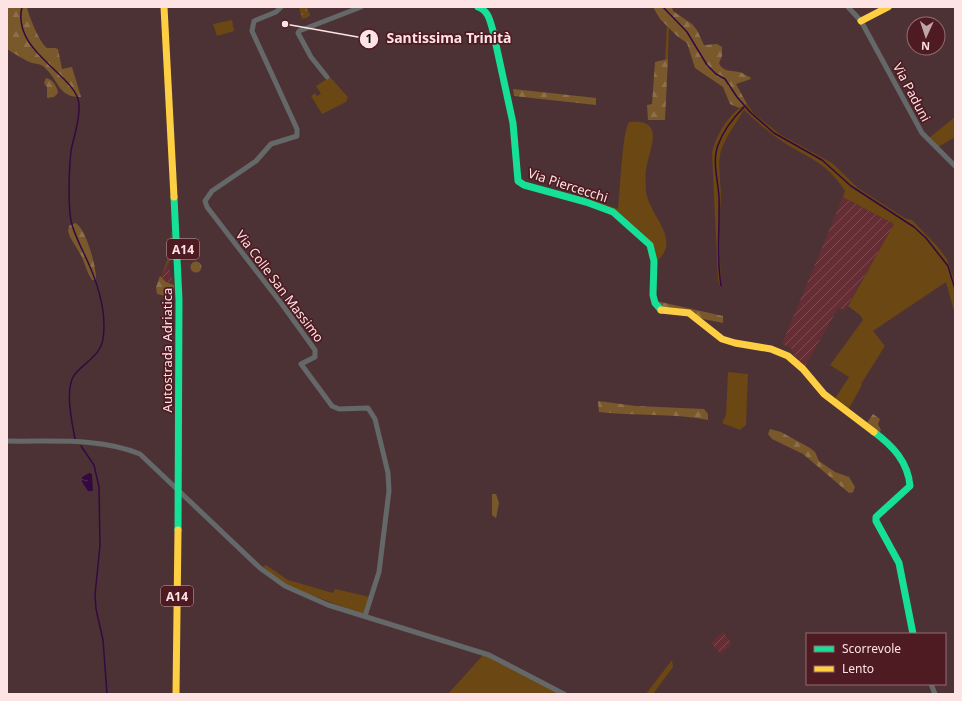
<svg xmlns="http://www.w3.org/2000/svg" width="962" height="701" font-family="'Noto Sans',sans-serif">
<defs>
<pattern id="industrial-furrows" width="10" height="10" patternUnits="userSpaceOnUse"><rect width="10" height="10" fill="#642e34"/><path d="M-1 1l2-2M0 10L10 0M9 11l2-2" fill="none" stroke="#7b4c51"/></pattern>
<pattern id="forest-firs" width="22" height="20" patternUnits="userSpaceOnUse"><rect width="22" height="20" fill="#79582c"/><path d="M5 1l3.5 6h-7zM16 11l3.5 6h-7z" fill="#8d704a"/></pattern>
<pattern id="garden-dots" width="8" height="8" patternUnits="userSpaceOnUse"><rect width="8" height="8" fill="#6a4713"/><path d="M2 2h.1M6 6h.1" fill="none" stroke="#806135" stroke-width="1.8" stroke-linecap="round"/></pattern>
<pattern id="water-ripples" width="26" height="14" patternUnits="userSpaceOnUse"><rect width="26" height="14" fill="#340941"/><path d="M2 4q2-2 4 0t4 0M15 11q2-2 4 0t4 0" fill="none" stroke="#522d5c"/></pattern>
</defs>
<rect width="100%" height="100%" fill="#4d3235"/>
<g fill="url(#industrial-furrows)">
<polygon points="843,197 894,224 845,310 838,308 805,366 794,355 791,348 782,344"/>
<polygon points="171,257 169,268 174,285 166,282 161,277"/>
<polygon points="723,632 732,644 721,654 711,643"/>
</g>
<g fill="#6a4713">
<polygon points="232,20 234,31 217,36 213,24"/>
<polygon points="667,26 669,28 668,59 665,60"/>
<polygon points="330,77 348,97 346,102 322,114 311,96 315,93 317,96 321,94 316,86"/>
<path d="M747,104L754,114L781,135L832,163L858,188L906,219L912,220L937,246L947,259L955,283V315L946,282L873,331L885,346L861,384L862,385L848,410L834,400L849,377L830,365L863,320L860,315L848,306L894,224L843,197L845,191C827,162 809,159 783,142C769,133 756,121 744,110L727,137L721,150L719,162L721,196L719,228L721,289L718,280L712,153C716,135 730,111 747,104Z"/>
<polygon points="955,117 954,128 955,137 938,147 929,138"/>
<path d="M629,122C667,118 649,149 646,170C645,177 646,185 646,192C650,217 682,239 657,261L655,252L614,212L587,202L589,199L618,209C620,194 622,131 629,122Z"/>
<polygon points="171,231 172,231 171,257 161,277 169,255"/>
<polygon points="728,372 748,374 746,425 740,430 722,423 726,415"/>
<polygon points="266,565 288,580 333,593 335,589 370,597 365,615 287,586 263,567"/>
<polygon points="484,654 561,694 448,694"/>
<polygon points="672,660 673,667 653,694 646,694"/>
</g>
<g fill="url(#forest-firs)">
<path d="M7,7H27C29,17 40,43 47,48H55L58,49L62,69L72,67L81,97C59,98 59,81 46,69C42,64 38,64 32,63C24,60 15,54 7,49Z"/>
<path d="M653,7H672L673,11L692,24L697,30L704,45L717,44L722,47V56L719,63C723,72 730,70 739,72C742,72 746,76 750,77L751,79L736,84L747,104L739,108L730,104L723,87L695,68L687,43L677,36L660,19Z"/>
<polygon points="668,59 665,120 648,120 647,105 652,104 655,62"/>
<path d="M46,78C53,79 57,87 58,93L54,97L47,98V87L44,83Z"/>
<polygon points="513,89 596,98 596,105 514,96"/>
<path d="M75,223C86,227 97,269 96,280H92L88,273L82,257L70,237L68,231L69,226Z"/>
<circle cx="196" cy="267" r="5.5"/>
<polygon points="160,276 166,282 174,285 174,293 166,296 157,294 156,287"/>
<polygon points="656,301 723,316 723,323 659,310"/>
<path d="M598,401L636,406L704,409L708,414V420C673,413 634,416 599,412Z"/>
<polygon points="873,414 880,419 878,424 881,430 879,433 866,424"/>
<polygon points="770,429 781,432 810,448 815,452 819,461 835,472 849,477 855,487 853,492 849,493 803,454 772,439 768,434"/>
<polygon points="492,494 496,494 499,503 496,518 492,515"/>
</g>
<polygon fill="url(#garden-dots)" points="299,7 307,7 310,16 302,19"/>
<polygon fill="url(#water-ripples)" points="89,473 92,474 93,491 88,491 82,482 82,477"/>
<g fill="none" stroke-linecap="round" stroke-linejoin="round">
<g stroke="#340941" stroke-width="1.5">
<path d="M22,7C11,52 77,75 79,104C80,121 74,135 71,151C69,168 68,205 71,221C74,234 81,247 87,260C98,284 107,313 103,339C100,356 85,362 75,374C64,388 72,422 75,439"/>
<polyline points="663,7 687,32 707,65 716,74 725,79 737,97 751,113 774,133 822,160 851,186 914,227 926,238 948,266 955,289"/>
<path d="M721,286C716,256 720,227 719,197C718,180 712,161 718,145C723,131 734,117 744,107"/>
<polyline points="81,446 94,465 99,487 100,545 95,595 96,609 103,640 107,694"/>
</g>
<g stroke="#656869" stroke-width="5">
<polyline points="281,7 276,12 254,21 252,31 297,129 297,136 271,144 256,161 212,191 205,201 207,207 281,303 315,350 315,357 301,364 332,406 339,409 368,408 375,419 388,473 389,491 379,572 365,616"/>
<polyline points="848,7 861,21 922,133 955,166"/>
<polyline points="327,77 311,57 298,33 299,31 361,7"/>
<path d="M7,441C51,442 99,437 140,454L260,568L285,586L328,605L489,655L564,694"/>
<polyline points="931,684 935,694"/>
</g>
<g stroke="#16e098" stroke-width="7">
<path d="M478,7C489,11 490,21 493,31L513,123L518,181L524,185L586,202L613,212L650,245L654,261L653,295L655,303L661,310"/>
<polyline points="174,197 179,300 178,530"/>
<path d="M874,432C893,446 908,462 910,486L876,517V521L899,563L913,634"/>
</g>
<g stroke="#ffcf43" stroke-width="7">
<polyline points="164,7 174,197"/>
<polyline points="861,21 888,7"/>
<polyline points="661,310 689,313 722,339 735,343 771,349 788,356 803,369 824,394 874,432"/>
<polyline points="176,694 178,530"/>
</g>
</g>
<g text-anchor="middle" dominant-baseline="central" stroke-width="3.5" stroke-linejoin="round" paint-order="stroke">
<g fill="#4e1b22" stroke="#c9a7aa" stroke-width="1">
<rect x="167" y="239" width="32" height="20" rx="3"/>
<rect x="161" y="586" width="32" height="20" rx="3"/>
</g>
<g font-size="12" font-weight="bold" fill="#fee3e4">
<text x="183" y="249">A14</text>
<text x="177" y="596">A14</text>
</g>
<g font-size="13" fill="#fee3e4" stroke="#4e1b22">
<text transform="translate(912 92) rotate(62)">Via Paduni</text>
<text transform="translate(568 185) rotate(18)">Via Piercecchi</text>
<text transform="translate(280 286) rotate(53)">Via Colle San Massimo</text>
<text transform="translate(167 350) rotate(-90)">Autostrada Adriatica</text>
</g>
</g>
<path fill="none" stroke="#fee3e4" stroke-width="1.5" d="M285 24L369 39"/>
<g fill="#fee3e4" stroke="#4e1b22" stroke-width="1.5">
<circle cx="285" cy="24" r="4"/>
<circle cx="369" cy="39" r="10"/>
</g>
<g font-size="12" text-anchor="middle" font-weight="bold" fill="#111">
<text x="369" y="43">1</text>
</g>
<g font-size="14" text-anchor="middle" font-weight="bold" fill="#fee3e4" stroke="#4e1b22" stroke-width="3.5" stroke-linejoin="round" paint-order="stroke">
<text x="449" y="43">Santissima Trinità</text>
</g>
<rect width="962" height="701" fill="none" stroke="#fee3e4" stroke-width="16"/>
<rect x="806" y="633" width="140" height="52" fill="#4e1b22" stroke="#946b70"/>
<rect x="814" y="646" width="20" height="6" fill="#16e098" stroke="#946b70"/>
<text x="842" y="653" font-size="12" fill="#fee3e4">Scorrevole</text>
<rect x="814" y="666" width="20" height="6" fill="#ffcf43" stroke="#946b70"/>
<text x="842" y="673" font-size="12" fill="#fee3e4">Lento</text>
<g transform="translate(926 36) rotate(183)"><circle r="19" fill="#4e1b22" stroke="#946b70"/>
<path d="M0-3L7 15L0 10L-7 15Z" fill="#c0a5a7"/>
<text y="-6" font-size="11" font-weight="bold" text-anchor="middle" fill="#fee3e4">N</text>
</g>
</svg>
